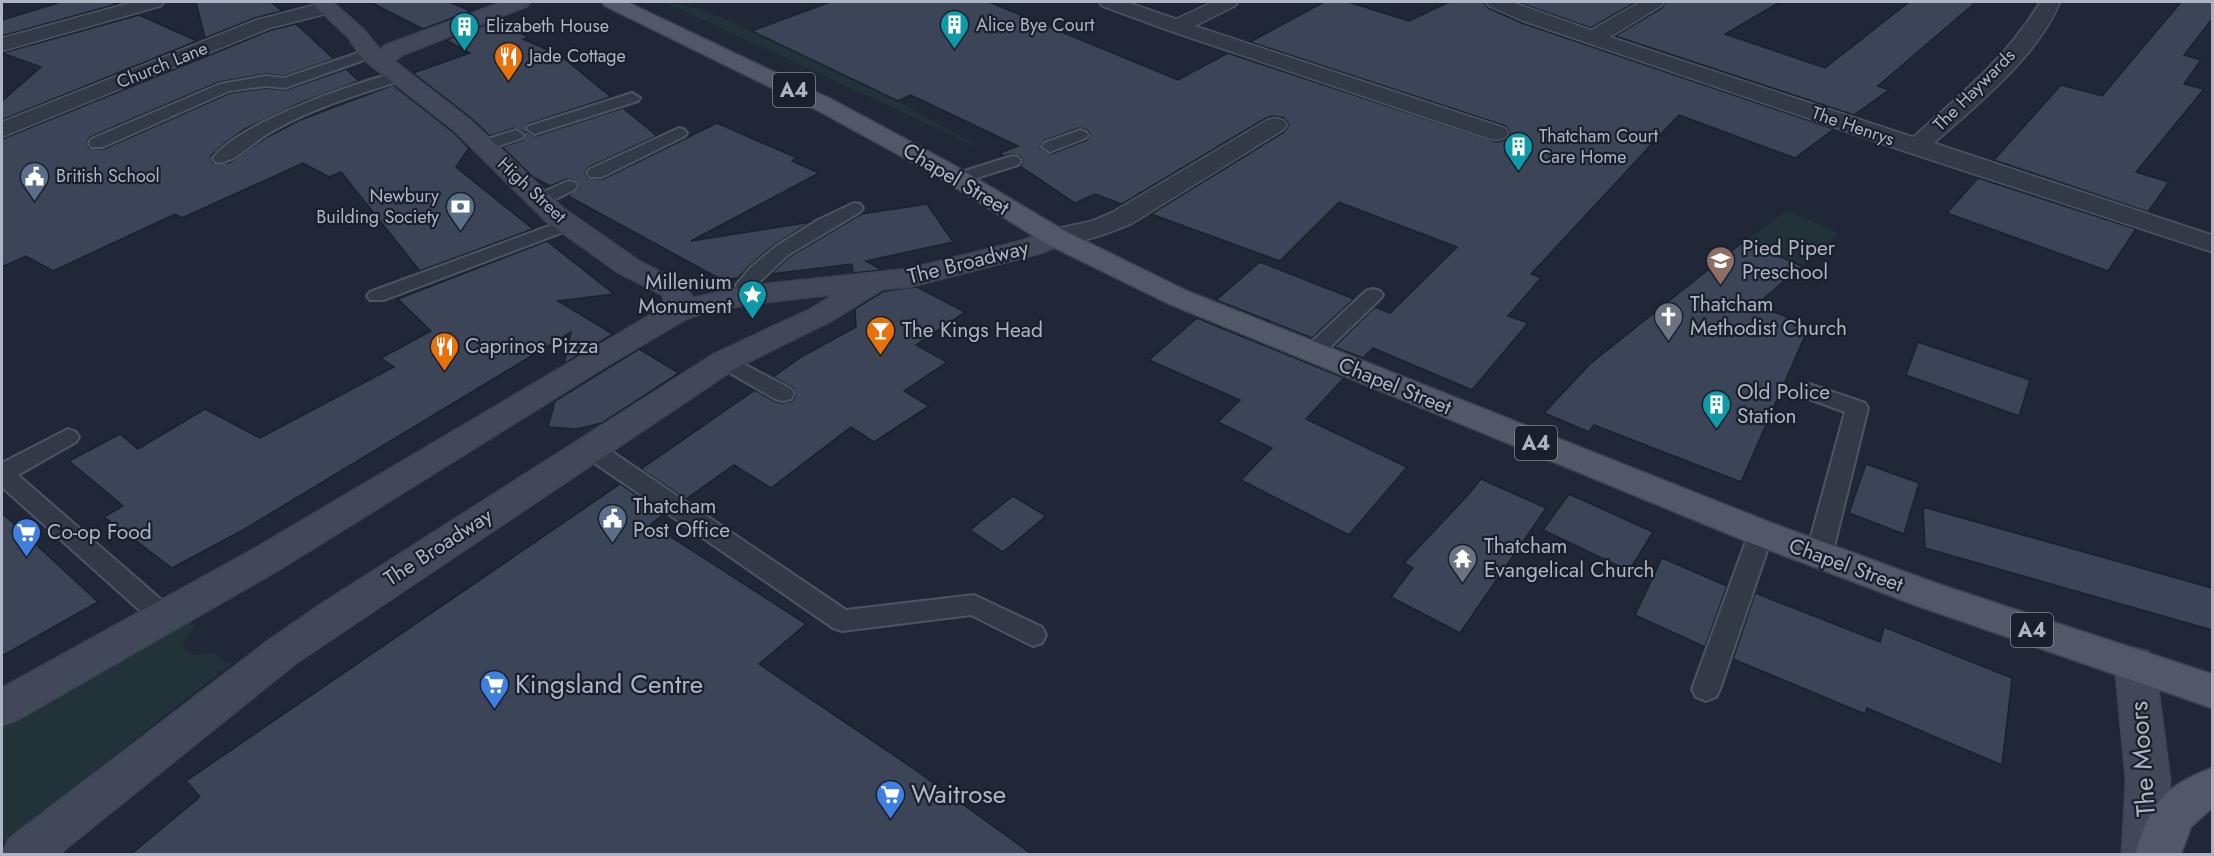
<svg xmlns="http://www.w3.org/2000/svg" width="2214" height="856" font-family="Jost,sans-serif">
<rect width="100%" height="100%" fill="#202737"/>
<g fill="#213338">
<polygon points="665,2 700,9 732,22 898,101 984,150"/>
<polygon points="1788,211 1839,233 1802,266 1744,241"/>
<polygon points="189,620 195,626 184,641 183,649 194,655 214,653 229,665 2,844 2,725"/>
</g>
<g fill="#3b4557" stroke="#1b212e" stroke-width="1.5" fill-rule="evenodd">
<polygon points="61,2 111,2 117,4 2,36 2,20"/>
<polygon points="196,2 271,2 282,11 255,18 205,38"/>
<polygon points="370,2 449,2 471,11 423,29"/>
<path d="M830,2H989L1178,80L1228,53L1496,142L1505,140L1510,134L1506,126L1250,42L1324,2H1348L1409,21L1449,2H1484L1488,8L1522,23L1834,129L1795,158L1679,115L1531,274L1541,278L1508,316L1528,323L1472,390L1373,348L1363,358L1334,347L1375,307L1390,313L1457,247L1339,202L1280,261L1151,214L1284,132L1289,125L1284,118L1274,116L1266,118L1122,204L1095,194L1075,203L1020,166L1023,161L1020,156L1012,154L1004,156L1000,153L1018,146L911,95L898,101L752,31ZM1079,128L1087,130L1090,134L1087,140L1051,154L1040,148L1043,141Z"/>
<polygon points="1517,2 1636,2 1591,28"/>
<polygon points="1666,2 1780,2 1725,34 1825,68 1909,2 1976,2 1878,86 1889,90 1854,115 1615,36 1662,8"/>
<polygon points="2181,2 2212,2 2212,19 2184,55 2201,60 2184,84 2204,89 2136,172 2169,182 2148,212 1994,160 2061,85 2102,96"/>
<polygon points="139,15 197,41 2,120 2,101 41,67 2,53"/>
<polygon points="494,21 529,37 523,39 561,56 611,97 528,124 526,131 536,136 623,108 657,136 589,167 585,173 588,178 603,179 717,123 797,158 792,161 819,173 691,241 811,222 774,245 749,266 738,278 722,280 568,196 579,187 574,180 567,179 550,186 533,177 502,147 523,140 525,133 515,128 490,136 471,118 413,73 470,53 446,40"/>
<polygon points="296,24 334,59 284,76 266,74 219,82 90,137 87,142 89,148 104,149 230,93 266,88 286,90 346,69 359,81 298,104 245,129 225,143 211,156 213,163 229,163 267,137 300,120 393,85 453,132 469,148 456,167 533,229 420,271 341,172 329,177 303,163 182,218 175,214 53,271 26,256 2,267 2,139 271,30"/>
<polygon points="1978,178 2136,229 2108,271 1947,213"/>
<polygon points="927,204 953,242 866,261 882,270 853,273 852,264 771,274 789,257 861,214"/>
<polygon points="547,241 614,294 558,301 613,334 564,364 571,332 243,530 172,568 104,517 123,506 69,461 120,434 138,449 205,409 260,438 394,367 381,358 431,331 398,299"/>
<polygon points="1744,241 1802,266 1756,305 1797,321 1794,325 1808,329 1741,482 1594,425 1589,432 1544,413 1590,364"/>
<polygon points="1260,262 1354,299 1312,338 1216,300"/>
<polygon points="917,287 965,312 916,345 947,362 904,391 929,406 874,442 851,427 771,488 734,465 686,499 641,469 755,390 774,401 782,403 792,401 796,395 793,388 773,377 801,357 856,327 855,309 884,291"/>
<polygon points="1197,318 1344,378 1306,419 1407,467 1349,535 1241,480 1272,448 1218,422 1240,400 1149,360"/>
<polygon points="1918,342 2030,380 2019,416 1906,375"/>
<polygon points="639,349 679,373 602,423 577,429 548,427 555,401"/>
<polygon points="1866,464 1919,483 1904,534 1849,513"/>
<polygon points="1481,479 1546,508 1460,633 1391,597 1413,568 1404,563 1468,495"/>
<polygon points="620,484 664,514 651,524 806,624 759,664 914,769 1033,855 130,855 200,797 186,781"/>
<polygon points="1569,494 1653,532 1629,571 1543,530"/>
<polygon points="1013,496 1046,516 1003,552 970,530"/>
<polygon points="1923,507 2212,588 2212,630 1925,548"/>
<polygon points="2,513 98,602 2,656"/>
<polygon points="1662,558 1727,586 1705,647 1635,615"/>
<polygon points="1755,593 1880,642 1884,627 2012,678 2002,765 1867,708 1865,714 1733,659"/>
</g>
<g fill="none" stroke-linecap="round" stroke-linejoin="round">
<defs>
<g id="lane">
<polygon points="370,49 377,53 375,56 285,88 266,86 229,91 103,147 91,147 89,143 91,139 220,84 266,76 284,78"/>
<path d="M398,72L406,77L403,80C357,95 308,109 266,135C252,143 231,166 215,162L213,158C238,123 355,83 398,72Z"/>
<polygon points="632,93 640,98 638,101 541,132 535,134 527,129 529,126"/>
<polygon points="679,128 685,130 687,133 685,136 602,177 590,177 587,173 590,169"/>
<polygon points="516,130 524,135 522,138 484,151 476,146 478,142"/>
<polygon points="1080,130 1086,132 1088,135 1086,138 1050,152 1042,147 1044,143"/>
<polygon points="1012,156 1018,157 1021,161 1018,165 958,184 952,183 949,179 952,175"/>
<polygon points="568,181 574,182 577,186 574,190 546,204 534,204 531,200 534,196"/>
<polygon points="854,203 860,204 863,208 860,212 788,255 756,285 759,295 756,299 742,299 736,285 750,268 775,247 818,220"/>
<polygon points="568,219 574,220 577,224 574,228 384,300 370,300 367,296 370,292"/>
<polygon points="1373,289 1380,291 1383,295 1380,299 1319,358 1312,360 1305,358 1302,353 1305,348 1366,291"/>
<polygon points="725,354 791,389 794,394 791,399 783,401 775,399 718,366 714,361 718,356"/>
<polygon points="1809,384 1865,403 1868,408 1832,555 1828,562 1819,564 1810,562 1806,555 1845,412 1801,396 1798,391 1801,386"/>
<polygon points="68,429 76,432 79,437 76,442 18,475 173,610 177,617 173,624 164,627 155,624 2,487 2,463"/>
<polygon points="591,441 599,443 846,610 974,595 1042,627 1046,635 1042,643 1033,646 971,615 842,631 833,628 583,455 580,449 583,443"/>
<polygon points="1761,524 1770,527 1773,533 1720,689 1716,697 1706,701 1696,697 1692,689 1749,533 1752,527"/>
</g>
<g id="street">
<polygon points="133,2 164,2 161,6 2,51 2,38"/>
<polygon points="326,2 333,4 336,8 333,12 270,28 2,137 2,122 256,20"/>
<polygon points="1099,2 1127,2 1176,19 1213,2 1238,2 1235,6 1195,26 1505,128 1508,133 1505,138 1496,140 1487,138 1170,31 1102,6"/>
<path d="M1486,2H1512L1591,30L1640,2H1664L1661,6L1610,37L1913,137C1960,95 2008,56 2040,2H2060C2038,56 1977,105 1934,143L2212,235V252L1907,152L1523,21L1489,6Z"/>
<path d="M1275,118L1283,120L1287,125L1283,130L1131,224C1109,233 1069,249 1045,243L1041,237L1045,231L1092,221L1113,212L1267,120Z"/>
</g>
<g id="secondary">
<polygon points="311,2 332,2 364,30 380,50 386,45 503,2 530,2 527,6 402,55 394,61 470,120 564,209 639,261 684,284 693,298 749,286 909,269 1021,241 1055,229 1065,231 1069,237 1065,243 1041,253 909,287 883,289 831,321 736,368 296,663 59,854 2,854 9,839 268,641 320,605 714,354 811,309 835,294 749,304 706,312 686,319 608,365 280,569 17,720 2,725 2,688 254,549 664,307 663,295 619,273 546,221 454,130 362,58 349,38"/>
<polygon points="2135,648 2149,652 2155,664 2170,780 2168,854 2122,854 2126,780 2115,664 2121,652"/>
</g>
<g id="primary">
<polygon points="602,2 627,2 833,100 950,163 1065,231 1187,291 1774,524 1941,585 2212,674 2212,708 1915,605 1748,542 1167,303 1045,243 932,173 817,110 605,6"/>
<path d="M2212,768V808L2191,827L2181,854H2135C2150,805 2163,786 2212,768Z"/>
</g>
</defs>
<use href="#lane" stroke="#4d5462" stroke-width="4"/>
<use href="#street" stroke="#4d5462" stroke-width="3"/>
<use href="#secondary" stroke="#3c4351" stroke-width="3"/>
<use href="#primary" stroke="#3c4351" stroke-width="3"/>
<use href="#lane" fill="#333a47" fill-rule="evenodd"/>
<use href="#street" fill="#333a47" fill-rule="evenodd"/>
<use href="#secondary" fill="#41485a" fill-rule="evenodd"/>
<use href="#primary" fill="#515867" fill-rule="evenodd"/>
</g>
<defs>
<symbol id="building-pin" viewBox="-11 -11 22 30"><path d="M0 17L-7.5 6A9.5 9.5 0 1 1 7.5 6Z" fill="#0f9aa8" stroke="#191f2b"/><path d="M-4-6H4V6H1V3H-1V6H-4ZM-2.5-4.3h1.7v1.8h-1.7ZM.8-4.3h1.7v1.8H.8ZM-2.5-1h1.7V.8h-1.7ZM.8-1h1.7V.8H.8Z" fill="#fff"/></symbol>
<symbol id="restaurant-pin" viewBox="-11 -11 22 30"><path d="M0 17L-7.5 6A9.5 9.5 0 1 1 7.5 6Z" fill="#e8710a" stroke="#191f2b"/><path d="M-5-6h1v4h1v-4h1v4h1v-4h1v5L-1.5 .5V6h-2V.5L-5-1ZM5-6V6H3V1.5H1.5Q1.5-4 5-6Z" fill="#fff"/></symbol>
<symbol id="civic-pin" viewBox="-11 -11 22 30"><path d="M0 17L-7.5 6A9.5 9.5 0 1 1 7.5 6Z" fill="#5c6f8a" stroke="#191f2b"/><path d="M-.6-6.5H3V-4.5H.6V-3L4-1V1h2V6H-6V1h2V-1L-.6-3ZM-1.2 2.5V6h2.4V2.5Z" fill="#fff"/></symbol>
<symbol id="bank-pin" viewBox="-11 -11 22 30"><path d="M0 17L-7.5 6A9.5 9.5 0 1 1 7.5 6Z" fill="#5c6f8a" stroke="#191f2b"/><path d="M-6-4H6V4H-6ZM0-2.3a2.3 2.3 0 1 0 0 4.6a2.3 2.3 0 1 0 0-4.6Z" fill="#fff"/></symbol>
<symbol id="school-pin" viewBox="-11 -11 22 30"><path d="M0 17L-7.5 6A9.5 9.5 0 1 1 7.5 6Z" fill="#8d6e63" stroke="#191f2b"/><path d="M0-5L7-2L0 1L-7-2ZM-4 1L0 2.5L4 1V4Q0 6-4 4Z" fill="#fff"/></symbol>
<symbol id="sight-pin" viewBox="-11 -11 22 30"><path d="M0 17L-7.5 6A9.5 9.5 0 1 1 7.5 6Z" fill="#0f9aa8" stroke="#191f2b"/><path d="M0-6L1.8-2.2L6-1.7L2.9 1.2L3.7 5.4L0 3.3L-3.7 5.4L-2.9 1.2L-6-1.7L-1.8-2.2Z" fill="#fff"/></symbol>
<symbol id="church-pin" viewBox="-11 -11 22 30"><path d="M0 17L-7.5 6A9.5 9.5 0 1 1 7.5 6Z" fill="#6b7280" stroke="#191f2b"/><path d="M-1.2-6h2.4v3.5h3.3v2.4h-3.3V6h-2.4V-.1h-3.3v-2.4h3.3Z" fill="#fff"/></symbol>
<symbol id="bar-pin" viewBox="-11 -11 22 30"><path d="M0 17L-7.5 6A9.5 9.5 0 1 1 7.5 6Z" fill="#e8710a" stroke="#191f2b"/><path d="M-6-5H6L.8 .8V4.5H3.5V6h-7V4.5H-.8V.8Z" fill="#fff"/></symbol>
<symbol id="supermarket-pin" viewBox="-11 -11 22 30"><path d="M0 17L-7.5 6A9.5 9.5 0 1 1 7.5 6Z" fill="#3f7fe0" stroke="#191f2b"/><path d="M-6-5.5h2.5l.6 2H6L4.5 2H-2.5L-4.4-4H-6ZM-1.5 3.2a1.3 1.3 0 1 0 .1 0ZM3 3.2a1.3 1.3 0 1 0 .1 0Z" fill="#fff"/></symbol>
<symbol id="temple-pin" viewBox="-11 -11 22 30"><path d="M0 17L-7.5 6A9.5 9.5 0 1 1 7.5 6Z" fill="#6b7280" stroke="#191f2b"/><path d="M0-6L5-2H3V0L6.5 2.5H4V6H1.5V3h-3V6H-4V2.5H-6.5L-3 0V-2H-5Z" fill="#fff"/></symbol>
</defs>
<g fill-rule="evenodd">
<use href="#building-pin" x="938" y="8" width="33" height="45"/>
<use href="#building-pin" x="448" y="10" width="33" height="45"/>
<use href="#restaurant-pin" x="492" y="40" width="33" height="45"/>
<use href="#building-pin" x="1502" y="130" width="33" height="45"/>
<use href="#civic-pin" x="18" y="160" width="33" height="45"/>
<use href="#bank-pin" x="444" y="190" width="33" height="45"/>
<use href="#school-pin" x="1704" y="244" width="33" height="45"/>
<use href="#sight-pin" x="736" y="278" width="33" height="45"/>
<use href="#church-pin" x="1652" y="300" width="33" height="45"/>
<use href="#bar-pin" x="864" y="314" width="33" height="45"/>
<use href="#restaurant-pin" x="428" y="330" width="33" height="45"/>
<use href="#building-pin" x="1700" y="388" width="33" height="45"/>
<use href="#civic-pin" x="596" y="502" width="33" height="45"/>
<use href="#supermarket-pin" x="10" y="516" width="33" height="45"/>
<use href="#temple-pin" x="1446" y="542" width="33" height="45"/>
<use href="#supermarket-pin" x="478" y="668" width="33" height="45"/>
<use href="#supermarket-pin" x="874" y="778" width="33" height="45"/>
</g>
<g text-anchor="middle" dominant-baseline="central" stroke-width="4.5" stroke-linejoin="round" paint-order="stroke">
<g font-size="18" fill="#adb4c4" stroke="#191f2b" text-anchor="start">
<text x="976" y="25">Alice Bye Court</text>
<text x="486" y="26">Elizabeth House</text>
<text x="529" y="56">Jade Cottage</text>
<text x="1539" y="136">Thatcham Court<tspan x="1539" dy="21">Care Home</tspan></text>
<text x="56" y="176">British School</text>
<text x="439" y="196" text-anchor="end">Newbury<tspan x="439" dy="21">Building Society</tspan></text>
</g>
<g font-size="18" fill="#adb4c4" stroke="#191f2b">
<text transform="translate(162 65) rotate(-22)">Church Lane</text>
<text transform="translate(1974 90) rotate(-45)">The Haywards</text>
<text transform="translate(1853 126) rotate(19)">The Henrys</text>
<text transform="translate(532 190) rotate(43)">High Street</text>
</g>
<g fill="#191f2b" stroke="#818796" stroke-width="1.5">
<rect x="773" y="73" width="42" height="34" rx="4.5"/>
<rect x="1515" y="426" width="42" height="34" rx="4.5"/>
<rect x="2011" y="613" width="42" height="34" rx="4.5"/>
</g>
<g font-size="20" font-weight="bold" fill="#adb4c4">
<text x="794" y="90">A4</text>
<text x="1536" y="443">A4</text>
<text x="2032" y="630">A4</text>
</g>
<g font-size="21" fill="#adb4c4" stroke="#191f2b">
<text transform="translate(956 179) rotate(31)">Chapel Street</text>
<text transform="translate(968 262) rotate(-14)">The Broadway</text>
<text transform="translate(1395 386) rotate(22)">Chapel Street</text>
<text transform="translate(438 547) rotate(-33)">The Broadway</text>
<text transform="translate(1846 565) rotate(20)">Chapel Street</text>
</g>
<g font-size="21" fill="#adb4c4" stroke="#191f2b" text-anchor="start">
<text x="1742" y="248">Pied Piper<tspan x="1742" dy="24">Preschool</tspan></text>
<text x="732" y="282" text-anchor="end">Millenium<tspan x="732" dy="24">Monument</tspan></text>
<text x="1690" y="304">Thatcham<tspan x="1690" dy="24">Methodist Church</tspan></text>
<text x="902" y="330">The Kings Head</text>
<text x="465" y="346">Caprinos Pizza</text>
<text x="1737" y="392">Old Police<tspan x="1737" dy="24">Station</tspan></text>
<text x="633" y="506">Thatcham<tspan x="633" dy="24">Post Office</tspan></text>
<text x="47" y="532">Co-op Food</text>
<text x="1484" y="546">Thatcham<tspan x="1484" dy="24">Evangelical Church</tspan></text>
</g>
<g font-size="26" fill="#adb4c4" stroke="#191f2b" text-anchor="start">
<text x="515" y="684">Kingsland Centre</text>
<text x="911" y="794">Waitrose</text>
</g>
<g font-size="26" fill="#adb4c4" stroke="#191f2b">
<text transform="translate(2142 759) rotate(-94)">The Moors</text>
</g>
</g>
<rect width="2214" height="856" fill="none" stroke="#adb4c4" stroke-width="6"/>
</svg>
